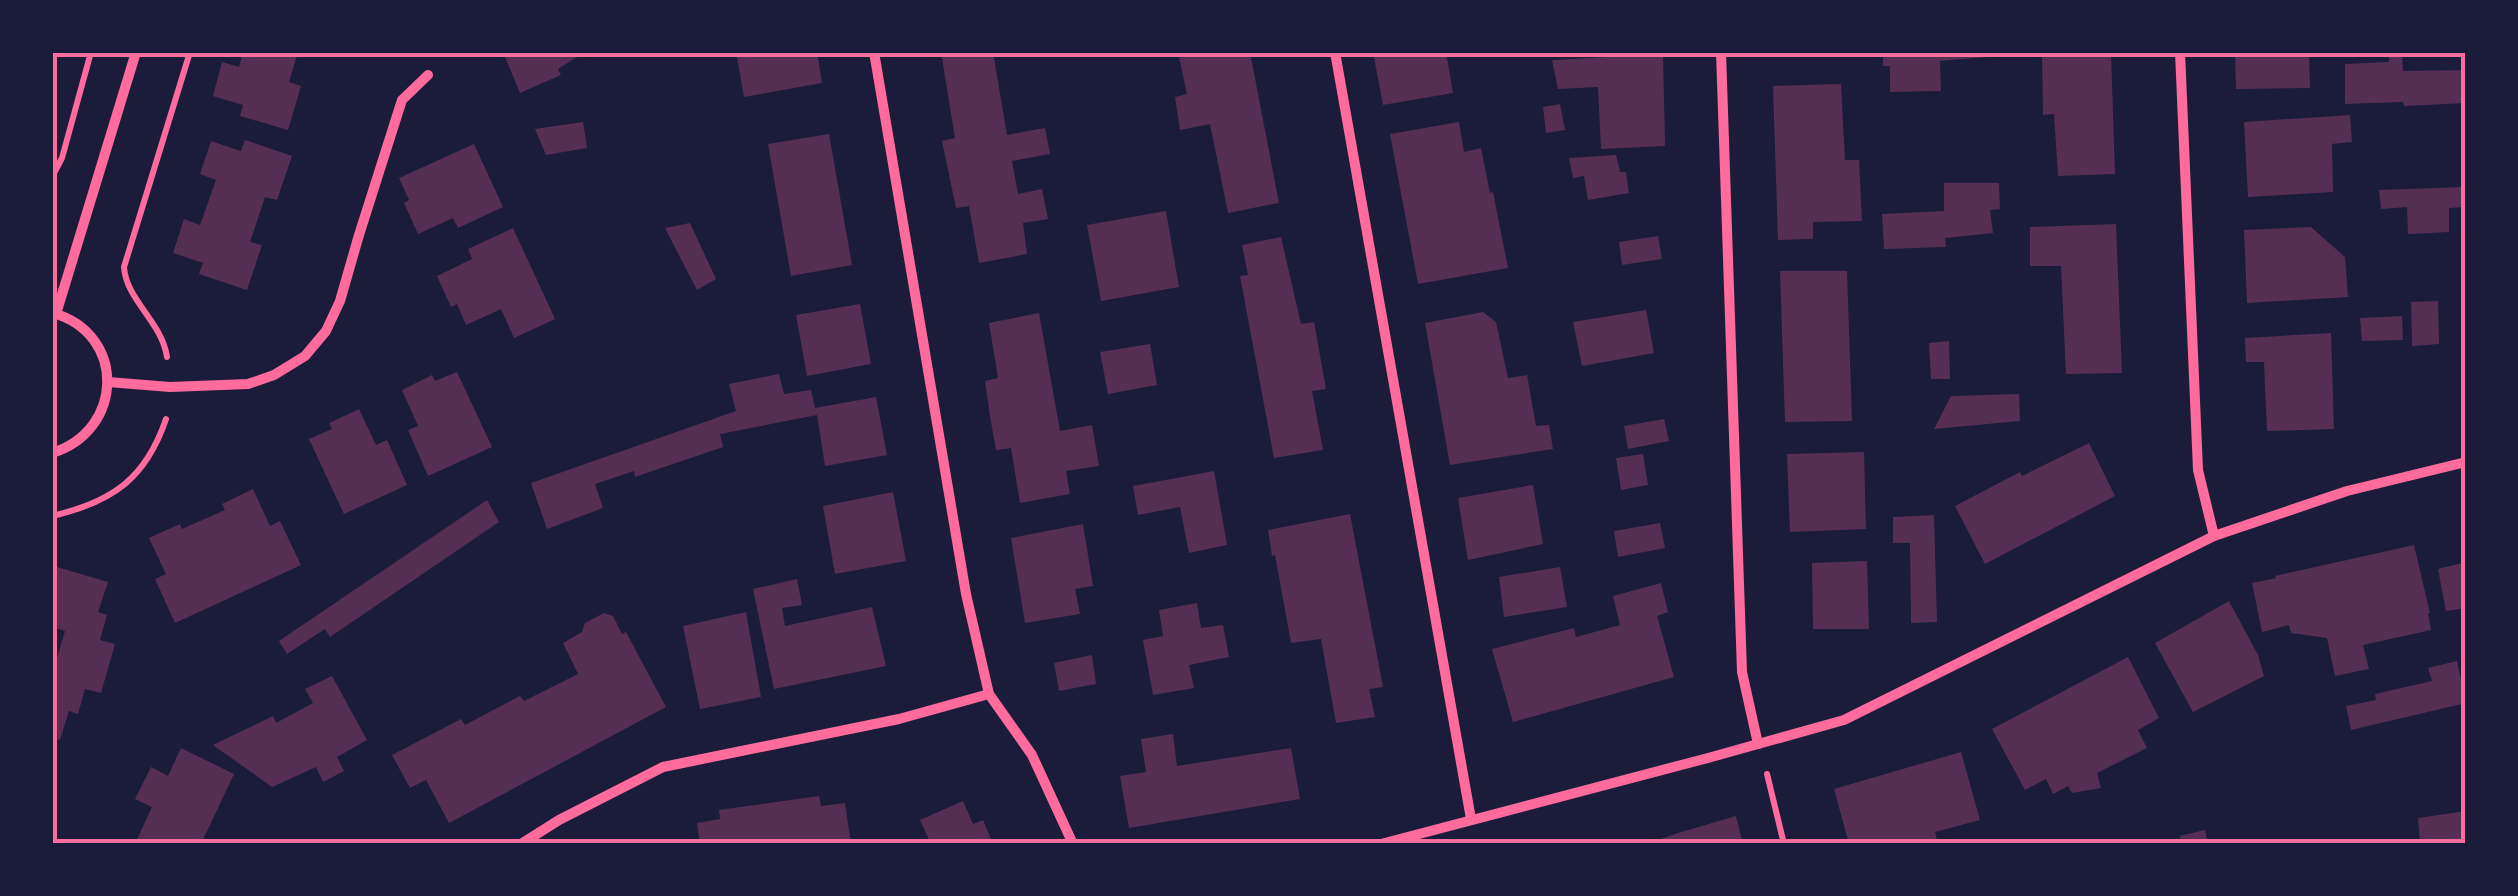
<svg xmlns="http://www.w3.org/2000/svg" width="2518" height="896" font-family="Ubuntu,sans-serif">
<rect width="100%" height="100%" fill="#1b1b3a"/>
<g fill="#542f53">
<polygon points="243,52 298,52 289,82 301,86 288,130 240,116 243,105 213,96 222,62 239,67"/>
<polygon points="503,52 585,52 558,69 561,75 520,93"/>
<polygon points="736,52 817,52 822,83 744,97"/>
<polygon points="941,52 993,52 1007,135 1045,128 1050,154 1012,161 1018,194 1042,189 1048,219 1023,223 1027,254 979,263 969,206 956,208 942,141 955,138"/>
<polygon points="1178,52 1250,52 1279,203 1228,213 1210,124 1180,130 1175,97 1187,94"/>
<polygon points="1373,52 1446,52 1453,93 1383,105"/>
<polygon points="1626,52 1663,52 1665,146 1601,149 1598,87 1558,89 1552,60 1626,56"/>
<polygon points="1883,52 1986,52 1987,57 1940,61 1941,91 1890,92 1890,66 1883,66"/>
<polygon points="2042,52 2111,52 2115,174 2058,176 2054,114 2043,115"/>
<polygon points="2235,52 2309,52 2310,88 2236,89"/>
<polygon points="2389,52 2402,52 2403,71 2466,70 2466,103 2404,106 2403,102 2345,104 2345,64 2389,62"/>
<polygon points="1841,84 1845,160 1859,160 1862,221 1813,222 1813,239 1778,240 1773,86"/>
<polygon points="1560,104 1565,130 1546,133 1543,107"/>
<polygon points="2350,115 2352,142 2332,144 2333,192 2248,197 2244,122"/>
<polygon points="583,122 587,148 546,155 535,129"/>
<polygon points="1459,122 1464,152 1481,148 1490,193 1493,192 1508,268 1418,284 1390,134"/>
<polygon points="829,134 852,265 791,276 768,144"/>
<polygon points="245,140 292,156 277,200 265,197 250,242 262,245 247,290 199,274 203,263 173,253 184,219 200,225 216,180 200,174 211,141 241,151"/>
<polygon points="474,144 503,207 458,228 453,218 418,234 404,203 409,200 399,178"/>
<polygon points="1616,155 1620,172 1626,172 1629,193 1588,200 1584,176 1573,178 1569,158"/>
<polygon points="1944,183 1999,183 2000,209 1990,210 1993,233 1945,238 1946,247 1884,249 1882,214 1944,211"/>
<polygon points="2465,187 2465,207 2449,208 2449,232 2408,234 2407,207 2381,209 2379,190"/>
<polygon points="1166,211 1179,287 1101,301 1087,225"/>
<polygon points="690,223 716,279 697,290 665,228"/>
<polygon points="2116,224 2122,373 2066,374 2061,266 2030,266 2030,227"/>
<polygon points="2311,227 2345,257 2348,297 2247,303 2244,230"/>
<polygon points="513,228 555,319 514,338 501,309 466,325 457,304 451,307 437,276 472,259 468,249"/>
<polygon points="1658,236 1662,259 1622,265 1619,242"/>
<polygon points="1281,237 1301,324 1314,322 1326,389 1312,391 1323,450 1274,458 1240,276 1248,275 1242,245"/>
<polygon points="1780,271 1847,271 1852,421 1785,422"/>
<polygon points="2438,301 2439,344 2412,346 2411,302"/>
<polygon points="860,304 871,364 807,376 796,315"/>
<polygon points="1646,310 1654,353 1582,366 1573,322"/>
<polygon points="1483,312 1496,322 1508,378 1527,375 1536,426 1549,425 1553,449 1450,465 1425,323"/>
<polygon points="1039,313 1060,431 1092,425 1099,466 1066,471 1070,494 1020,503 1011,448 996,450 990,416 985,381 998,378 989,323"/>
<polygon points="2402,316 2403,340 2362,341 2360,318"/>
<polygon points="2331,333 2334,429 2267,431 2264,362 2246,362 2245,338"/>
<polygon points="1949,341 1950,379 1931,379 1929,343"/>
<polygon points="1150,344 1157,385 1108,394 1100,352"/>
<polygon points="457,372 492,447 428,476 408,430 418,426 402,390 432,375 435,381"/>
<polygon points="779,374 784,394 811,390 815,408 876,397 887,455 825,466 817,415 720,434 723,447 635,477 634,471 595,484 603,508 547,529 531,483 736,411 729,384"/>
<polygon points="2019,394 2020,421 1934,429 1951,396"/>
<polygon points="359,409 376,445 387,440 407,485 344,514 309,439 332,429 329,423"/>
<polygon points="1664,419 1669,441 1628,449 1624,426"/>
<polygon points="2089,443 2115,496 1985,564 1955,506 2020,472 2022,476"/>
<polygon points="1864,452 1866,529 1790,532 1787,454"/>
<polygon points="1643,454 1648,485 1621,490 1616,458"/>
<polygon points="1214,471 1227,545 1189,553 1180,507 1138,515 1133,486"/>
<polygon points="1533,485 1543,544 1468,560 1458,498"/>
<polygon points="253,489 270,526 280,521 301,565 175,623 155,579 166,574 149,538 180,524 182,529 225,510 222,504"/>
<polygon points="893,492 906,561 835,574 823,506"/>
<polygon points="487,500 499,522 330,637 325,629 287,654 279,641"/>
<polygon points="1350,514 1383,687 1369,689 1375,717 1336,723 1321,639 1291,643 1275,555 1272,556 1268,530"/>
<polygon points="1934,515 1937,622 1911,623 1910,543 1893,543 1893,517"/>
<polygon points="1660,523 1665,548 1618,557 1614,531"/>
<polygon points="1083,524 1093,586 1075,589 1080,614 1025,623 1011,538"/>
<polygon points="2414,545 2430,613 2428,613 2431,630 2363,645 2369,669 2335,676 2327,638 2291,633 2289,625 2262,632 2252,583 2276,578 2275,576"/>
<polygon points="1867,561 1869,629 1813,629 1812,563"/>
<polygon points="2466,562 2466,608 2446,611 2438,569"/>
<polygon points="57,567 108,582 98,612 107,615 100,640 115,644 101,693 85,689 78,714 69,711 60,740 52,738 52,675 65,631 52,627 52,582"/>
<polygon points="1560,567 1567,607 1504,617 1499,577"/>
<polygon points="797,579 802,605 782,608 785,626 872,607 886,666 774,689 753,589"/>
<polygon points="1661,583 1668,612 1657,616 1674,677 1513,722 1492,649 1574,628 1576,637 1620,625 1613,596"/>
<polygon points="2229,601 2258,655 2264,676 2193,712 2155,643"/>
<polygon points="1197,603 1201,628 1223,625 1229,657 1189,665 1194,688 1153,695 1143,640 1163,636 1159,610"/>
<polygon points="746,612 761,697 700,709 683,626"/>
<polygon points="604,613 613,616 622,634 626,632 666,707 449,823 426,780 410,788 392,755 461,719 465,725 520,696 524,701 578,674 563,643 582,632 585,623"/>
<polygon points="1092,655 1096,684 1059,691 1054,663"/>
<polygon points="2128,657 2159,718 2138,730 2147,748 2097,773 2101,788 2072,793 2068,786 2053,794 2046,779 2025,790 1992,729"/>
<polygon points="2457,661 2466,703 2351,730 2346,706 2376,700 2375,694 2432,681 2428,668"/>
<polygon points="332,676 367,740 337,757 344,771 323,782 316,767 272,787 213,745 273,716 276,723 313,703 305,689"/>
<polygon points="1173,734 1177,766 1291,748 1300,799 1129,828 1120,776 1146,772 1141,739"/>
<polygon points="181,748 234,774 201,844 135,844 152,807 135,799 151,767 168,776"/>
<polygon points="1961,752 1980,820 1935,832 1938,844 1849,844 1834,789"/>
<polygon points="819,796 821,806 845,803 851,844 700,844 697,823 720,819 719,810"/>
<polygon points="963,801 973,824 983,820 993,844 931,844 920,820"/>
<polygon points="2466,811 2466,844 2420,844 2418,818"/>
<polygon points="1736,816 1743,844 1646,844 1678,833"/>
<polygon points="2205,830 2208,844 2182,844 2180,836"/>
</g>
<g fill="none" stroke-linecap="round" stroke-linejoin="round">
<g stroke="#ff6b9d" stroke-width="6">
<polyline points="52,177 62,158 91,52"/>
<path d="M167,357C162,322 126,300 124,267L190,52"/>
<path d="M52,516C113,502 146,478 166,419"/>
<polyline points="1767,774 1784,844"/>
</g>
<g stroke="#ff6b9d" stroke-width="10">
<polyline points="874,52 966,594 989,694 1032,755 1073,844"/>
<polyline points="1335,52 1471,819"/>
<polyline points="1721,52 1742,672 1758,744"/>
<polyline points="2180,52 2198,470 2214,536"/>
<polyline points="56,314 136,52"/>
<polyline points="108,382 170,387 248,384 274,375 305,356 326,331 340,301 359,235 402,100 428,75"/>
<path d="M52,453C124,431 127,334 53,313"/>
<polyline points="521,844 559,820 663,767 899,719 989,694"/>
<polyline points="1381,844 1708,758 1844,720 2214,536 2347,491 2466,462"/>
</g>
</g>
<rect width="2518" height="896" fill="none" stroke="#1b1b3a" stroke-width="110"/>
<rect x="55" y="55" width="2408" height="786" fill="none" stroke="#ff6b9d" stroke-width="4"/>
</svg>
